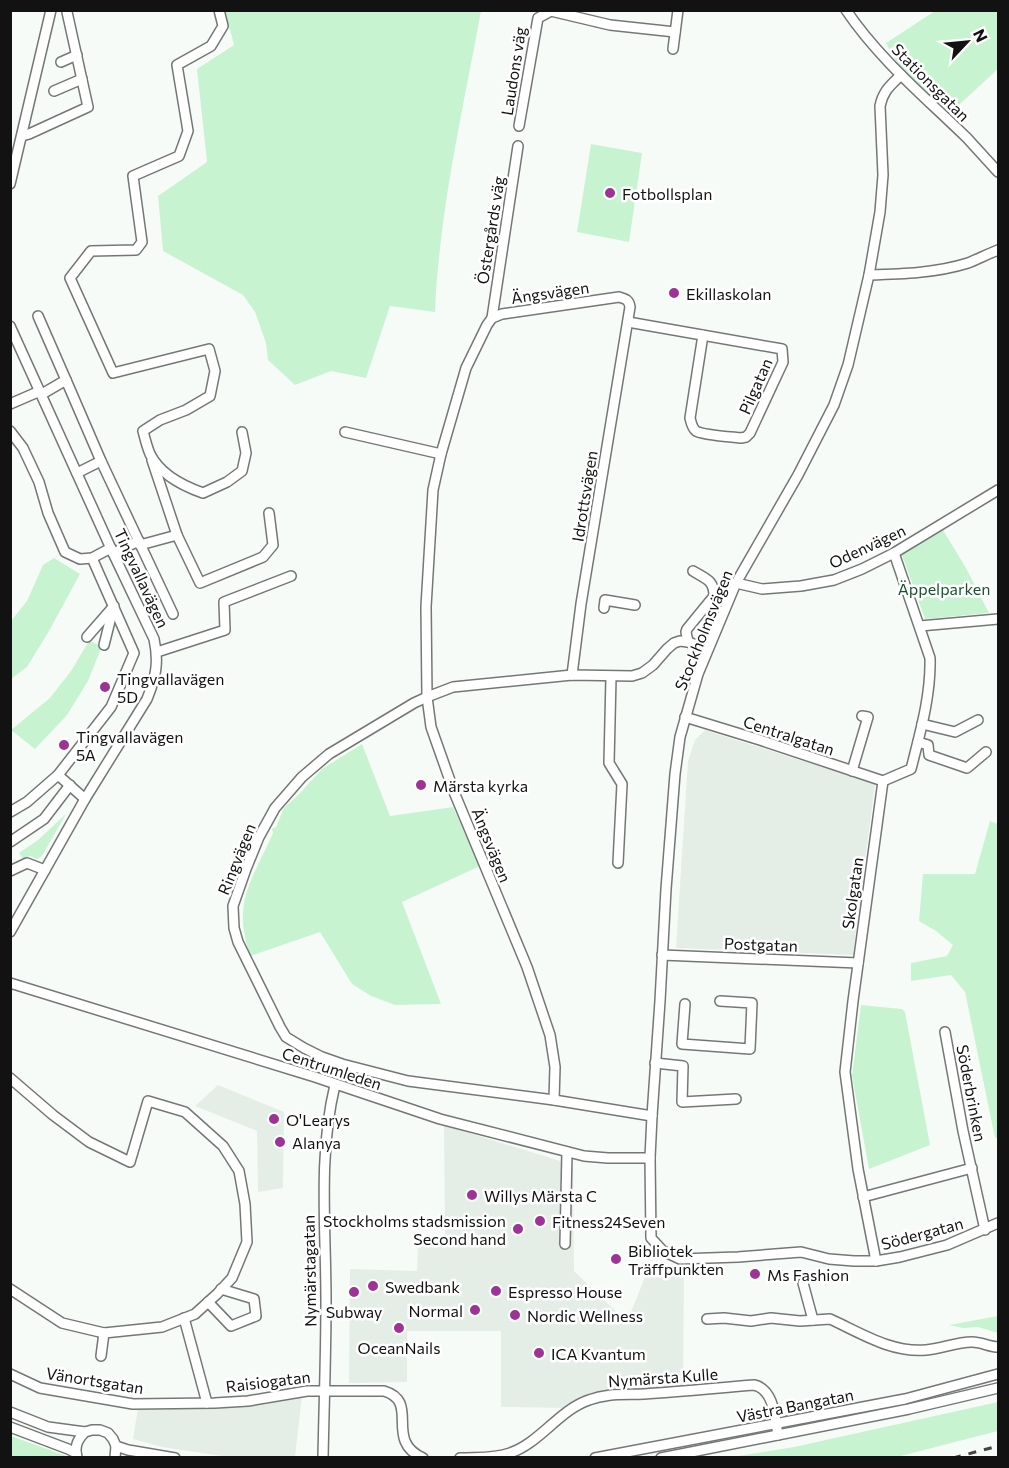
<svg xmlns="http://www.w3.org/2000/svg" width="1009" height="1468" font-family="Commissioner,sans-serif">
<rect width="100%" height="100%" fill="#f7fbf7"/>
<g fill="#e4eee6">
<polygon points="705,730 875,784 853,955 676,948 688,761 695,740"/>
<polygon points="218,1085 284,1112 283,1188 258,1192 257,1131 195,1106"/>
<polygon points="444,1125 573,1165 574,1271 627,1322 649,1267 684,1269 683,1394 631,1392 566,1408 501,1407 501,1331 407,1331 407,1382 349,1383 350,1269 417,1271 418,1241 443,1241 445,1234"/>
<polygon points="302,1396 295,1457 229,1457 162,1447 133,1439 138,1408 253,1405"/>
</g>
<g fill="#c8f3d1">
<path d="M225,11H481C463,110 439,211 435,312L390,306L366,378L331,371L295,385L268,360L266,343L255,312L243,295L163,251L158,196L207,162L197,69L234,45Z"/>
<polygon points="935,11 998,11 998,69 949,114 899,66 886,43"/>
<polygon points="591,144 642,153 629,242 577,232"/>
<polygon points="943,530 966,568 989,613 925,619 902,555"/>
<polygon points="54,558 80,574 49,631 27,667 11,679 11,621 27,601 43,565"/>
<polygon points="89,641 102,646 88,681 67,715 35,749 11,730 50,698 71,671"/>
<path d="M362,744L390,816L453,807L480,866L402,902L441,1004L395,1005L371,996L352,984L320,932L250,956C246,942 242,928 243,913C244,886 263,857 273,833L272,829L276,827L284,808L298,795L322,769Z"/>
<polygon points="66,814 42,856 37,859 30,856 23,859 19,853 38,840"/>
<polygon points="990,821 998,824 998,1137 995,1138 965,992 951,975 911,981 911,963 947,956 953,945 936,931 919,921 923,874 975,874"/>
<polygon points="861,1005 902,1009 905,1012 930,1145 869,1169 852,1076"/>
<polygon points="998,1316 998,1333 978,1327 963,1328 949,1325"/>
<polygon points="998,1402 998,1431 897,1457 732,1457 794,1447"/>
<polygon points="10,1436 11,1436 69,1457 11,1457"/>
</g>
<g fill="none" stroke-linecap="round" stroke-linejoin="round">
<defs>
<g id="minor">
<path d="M219,10L223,26L211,46L177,65L188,131L179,156L133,176L142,242L136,250L91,251L70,278L113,373L209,349L215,371L210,396L186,410L160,420L143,431C145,439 147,447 150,454C160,474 183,486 203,493L227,482L242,471L246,453L242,432"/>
<path d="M846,10C879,59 925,97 967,138C977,149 988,161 998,172"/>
<polyline points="673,49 678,10"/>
<polyline points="61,62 77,55"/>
<path d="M901,75C890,86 883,91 880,106L883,175L880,212L869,275L848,365L834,405L798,475L736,583L698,674L680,737L675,774L666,889L660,1001L652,1116L650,1158L651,1238L663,1251L680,1259L738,1257L801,1252L829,1259L854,1261H876L900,1257L947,1245L998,1223"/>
<polyline points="54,91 82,79"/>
<polyline points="519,126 538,18 551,11 610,25 675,32"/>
<polyline points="22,136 29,134 88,107 67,12"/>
<polyline points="10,184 51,10"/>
<path d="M869,275C902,274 936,273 968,263C978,259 988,254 998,250"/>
<polyline points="38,316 66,380 42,394"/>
<polyline points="492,318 518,146"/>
<path d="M628,322L782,349L783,362L750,433L746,437L741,438C732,437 702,435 696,431C692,428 691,422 690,418L703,335"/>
<path d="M10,326L113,553L154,639C159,662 156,677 147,699L85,799L10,932"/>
<polyline points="66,380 101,461 173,614"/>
<polyline points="10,404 40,391"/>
<polyline points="10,431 23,448 39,482 48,513 65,552 80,559 92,558 111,548"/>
<polyline points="345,432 441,454"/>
<polyline points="152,460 177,535"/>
<polyline points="77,473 101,461"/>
<polyline points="140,545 177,535 200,583 263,557 273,545 269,513"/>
<polyline points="113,553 139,541"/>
<polyline points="736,583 762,589 801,586 834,580 862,569 894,553 998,490"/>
<polyline points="604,608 605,600 635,605"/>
<polyline points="920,626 998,619"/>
<polyline points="87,637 114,606"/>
<path d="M688,642L686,632L687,629L714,596C714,580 706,579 693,571"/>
<polyline points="104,645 113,609"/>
<polyline points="157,652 225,630 224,602 291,576"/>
<polyline points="611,677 609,763 622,784 618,863"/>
<polyline points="685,717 760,740 883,781"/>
<polyline points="922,724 955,732 978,720"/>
<polyline points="918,742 928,745 929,755 967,768 986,752"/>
<polyline points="852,771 868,717 862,716"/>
<polyline points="58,775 85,799"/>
<path d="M883,781L911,769C920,733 931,696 930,658L894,553"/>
<polyline points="10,812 27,802 58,775 111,707 134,653 92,558"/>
<polyline points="10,842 44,819 70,785"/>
<polyline points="10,871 27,863 45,870"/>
<polyline points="662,955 858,963"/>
<polyline points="10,983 315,1077 440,1119 584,1156 608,1158 650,1158"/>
<polyline points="685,1004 682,1044 750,1049 752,1003 720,1001"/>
<polyline points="945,1032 963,1131 985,1230"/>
<polyline points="655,1063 683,1066 682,1102 736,1099"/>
<polyline points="10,1078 53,1115 89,1142 130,1162 148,1101 185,1112 223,1146 239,1171 245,1204 247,1242 232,1278 217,1294 195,1314 162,1327 104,1333 62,1323 10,1289"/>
<path d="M554,1100L555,1067L550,1035L527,967L454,792L431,727L427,697L426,607L433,490L441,454L466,368L487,325L492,318L502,314L619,297C626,299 629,300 630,307L581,604L572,675"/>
<polyline points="652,1116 554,1100 408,1081 342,1064 322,1057 304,1048 286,1037 280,1027 238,942 234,928 233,906 246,869 259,837 275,808 302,777 329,754 414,703 427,697 453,687 572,675 632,676 642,673 653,665 667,649 674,643 680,641 688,642 708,649"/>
<polyline points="863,1197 972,1168"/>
<polyline points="565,1244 567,1152"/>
<polyline points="876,1261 858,1169 845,1072 853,1001 883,781"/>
<polyline points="803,1283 813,1320"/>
<polyline points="208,1302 231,1326 256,1316 254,1299 221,1289"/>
<polyline points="184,1318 207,1403"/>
<path d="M707,1319L724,1318L751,1321L771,1318L800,1321L830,1319C861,1333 891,1353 926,1350C941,1349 956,1342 972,1342C981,1342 990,1347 998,1347"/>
<polyline points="101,1356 104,1333"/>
<path d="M10,1374L40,1388L133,1404L215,1403L248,1401L307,1391H384C421,1402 383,1440 423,1458"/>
<polyline points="10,1412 48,1427 85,1432 92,1430 100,1430 108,1433 113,1439 116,1446 115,1458"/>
<polyline points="10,1427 68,1449 76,1453"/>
<polyline points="116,1446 128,1450 175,1458"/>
<path d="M77,1457C74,1446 78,1439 85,1432"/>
<path d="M323,1458C324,1405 326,1353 326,1301C326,1229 318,1155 335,1085"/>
<path d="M460,1458C476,1457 494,1459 510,1453C540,1443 559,1410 589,1400C607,1393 625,1395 644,1394C680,1392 717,1388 754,1385C774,1389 775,1418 778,1435"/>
<polyline points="595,1458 905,1399 998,1374"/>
<polyline points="661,1458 909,1409 998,1388"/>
</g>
</defs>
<use href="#minor" stroke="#747875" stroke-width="12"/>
<use href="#minor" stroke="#fff" stroke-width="9"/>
<polyline stroke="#424442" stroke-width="3" stroke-dasharray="8 8" stroke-linecap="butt" points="953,1458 998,1446"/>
</g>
<g fill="#9d3395" stroke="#fff" stroke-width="2">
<circle cx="610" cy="193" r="6"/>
<circle cx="674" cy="293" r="6"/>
<circle cx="105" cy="687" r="6"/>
<circle cx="64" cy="745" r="6"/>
<circle cx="421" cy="785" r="6"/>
<circle cx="274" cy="1119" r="6"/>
<circle cx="280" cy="1142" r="6"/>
<circle cx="472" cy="1195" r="6"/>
<circle cx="540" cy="1221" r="6"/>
<circle cx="518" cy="1229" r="6"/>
<circle cx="616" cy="1259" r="6"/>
<circle cx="755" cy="1274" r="6"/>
<circle cx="373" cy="1286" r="6"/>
<circle cx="496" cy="1291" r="6"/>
<circle cx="354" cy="1292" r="6"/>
<circle cx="475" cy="1310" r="6"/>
<circle cx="515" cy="1315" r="6"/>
<circle cx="399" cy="1328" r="6"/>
<circle cx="539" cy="1353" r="6"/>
</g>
<g text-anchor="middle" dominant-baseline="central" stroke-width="5" stroke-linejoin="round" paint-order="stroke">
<g font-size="16" fill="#111211" stroke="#fff">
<text transform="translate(513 71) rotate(-81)">Laudons väg</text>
<text transform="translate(931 82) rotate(45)">Stationsgatan</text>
<text transform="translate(490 230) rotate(-81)">Östergårds väg</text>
<text transform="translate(550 292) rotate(-8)">Ängsvägen</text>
<text transform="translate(755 386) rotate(-66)">Pilgatan</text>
<text transform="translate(584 496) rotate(-81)">Idrottsvägen</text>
<text transform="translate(867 546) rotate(-25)">Odenvägen</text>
<text transform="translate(142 578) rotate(65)">Tingvallavägen</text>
<text transform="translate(703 630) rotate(-68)">Stockholmsvägen</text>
<text transform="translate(789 735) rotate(18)">Centralgatan</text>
<text transform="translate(492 845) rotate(68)">Ängsvägen</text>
<text transform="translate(236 859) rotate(-68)">Ringvägen</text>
<text transform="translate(852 893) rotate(-82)">Skolgatan</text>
<text transform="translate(761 944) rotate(2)">Postgatan</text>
<text transform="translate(332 1068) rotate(18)">Centrumleden</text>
<text transform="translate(972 1093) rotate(79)">Söderbrinken</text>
<text transform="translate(922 1233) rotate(-15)">Södergatan</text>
<text transform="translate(309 1271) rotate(-91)">Nymärstagatan</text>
<text transform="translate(663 1377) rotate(-4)">Nymärsta Kulle</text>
<text transform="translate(95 1380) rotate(9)">Vänortsgatan</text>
<text transform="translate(268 1381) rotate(-7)">Raisiogatan</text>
<text transform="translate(795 1405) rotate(-11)">Västra Bangatan</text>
</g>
<g font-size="16" fill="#111211" stroke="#fff" text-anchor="start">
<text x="622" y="193">Fotbollsplan</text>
<text x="686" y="293">Ekillaskolan</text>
<text x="117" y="678">Tingvallavägen<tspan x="117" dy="18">5D</tspan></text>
<text x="76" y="736">Tingvallavägen<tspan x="76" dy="18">5A</tspan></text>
<text x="433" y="785">Märsta kyrka</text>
<text x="286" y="1119">O'Learys</text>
<text x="292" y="1142">Alanya</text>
<text x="484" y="1195">Willys Märsta C</text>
<text x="506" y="1220" text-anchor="end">Stockholms stadsmission<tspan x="506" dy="18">Second hand</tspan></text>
<text x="552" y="1221">Fitness24Seven</text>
<text x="628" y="1250">Bibliotek<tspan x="628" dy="18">Träffpunkten</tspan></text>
<text x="767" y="1274">Ms Fashion</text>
<text x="385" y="1286">Swedbank</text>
<text x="508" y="1291">Espresso House</text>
<text x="463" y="1310" text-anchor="end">Normal</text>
<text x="354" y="1311" text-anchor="middle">Subway</text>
<text x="527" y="1315">Nordic Wellness</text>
<text x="399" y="1347" text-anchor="middle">OceanNails</text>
<text x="551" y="1353">ICA Kvantum</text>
</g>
<g font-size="16" fill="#13542a" stroke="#fff">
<text x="944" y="588">Äppelparken</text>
</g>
</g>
<rect width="1009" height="1468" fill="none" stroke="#111211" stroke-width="24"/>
<g transform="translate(967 42) rotate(64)" stroke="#ffffff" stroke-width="4.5" paint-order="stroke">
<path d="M0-4.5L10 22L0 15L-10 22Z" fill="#111211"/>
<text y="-9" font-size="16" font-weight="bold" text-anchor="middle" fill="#111211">N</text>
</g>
</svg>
